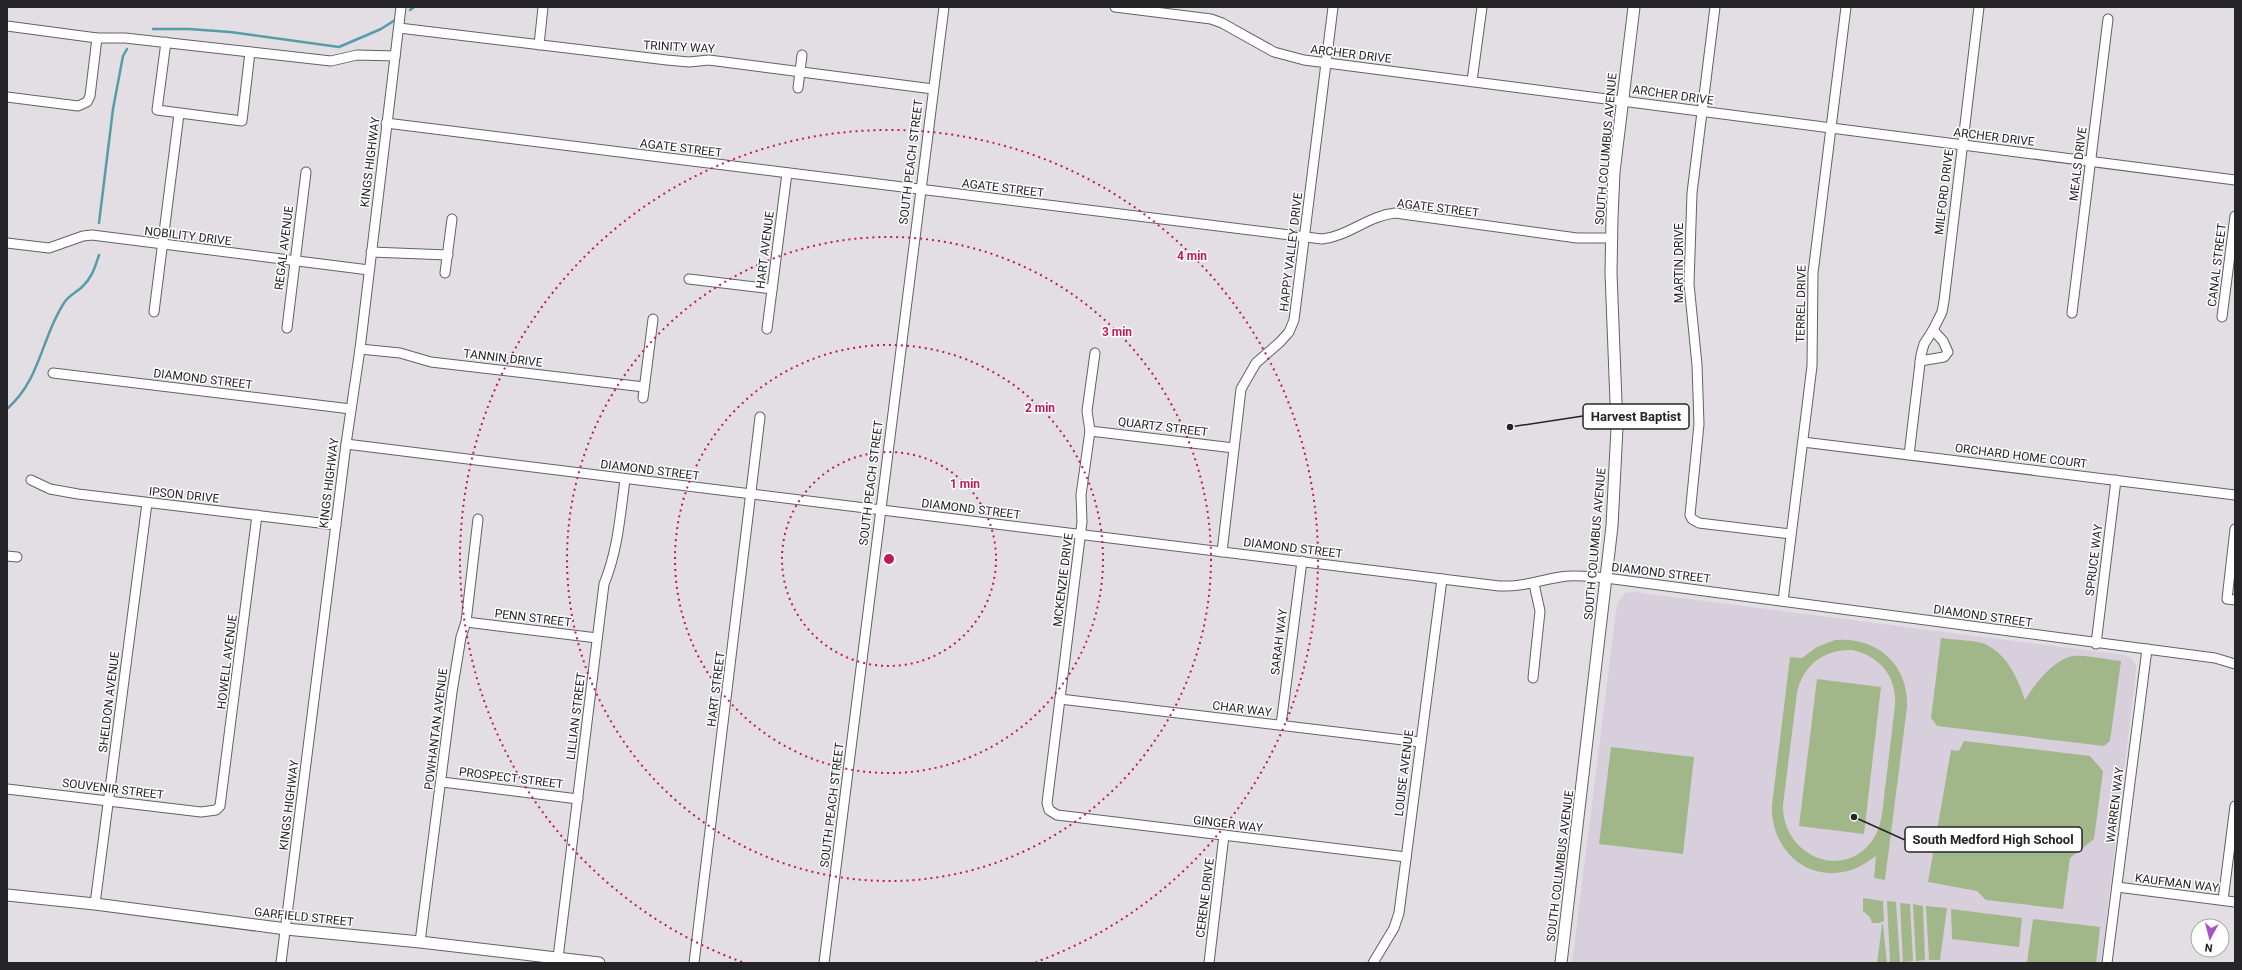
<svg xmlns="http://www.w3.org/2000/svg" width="2242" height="970" font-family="Roboto,sans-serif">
<rect width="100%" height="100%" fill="#e2dee4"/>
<polygon fill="#d7cfdb" points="1634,592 2124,655 2131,658 2136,665 2136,671 2101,963 1572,963 1617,604 1625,593"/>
<g fill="#a2b789" fill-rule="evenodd">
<path d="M1941,638C1953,640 1977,640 1987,645C2008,656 2018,679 2025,700C2034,685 2055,657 2075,656C2089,655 2106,660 2121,661L2110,741L2104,746L1937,726L1931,718Z"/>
<path d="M1835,640C1877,636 1909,665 1907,707L1885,880L1874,878L1876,856C1866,863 1856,870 1843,872C1802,880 1770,845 1772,805L1790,657L1802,658L1817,647ZM1852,650C1880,656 1897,677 1895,705C1892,730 1889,756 1886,781C1883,799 1884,822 1874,838C1845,883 1782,856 1783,805L1797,693C1803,665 1824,649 1852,650Z"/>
<polygon points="1817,679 1881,687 1864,834 1799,826"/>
<polygon points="1964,741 2090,756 2103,771 2094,839 2070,858 2063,909 1986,900 1977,891 1928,882 1951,750 1959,751"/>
<polygon points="1611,747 1694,757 1683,854 1599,844"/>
<polygon points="1863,898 1883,901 1884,921 1879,923 1872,923 1870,917 1863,911"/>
<polygon points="1887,901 1896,902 1900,962 1890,962"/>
<polygon points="1900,903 1910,904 1913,961 1903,962"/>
<polygon points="1913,904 1923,906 1925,960 1916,961"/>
<polygon points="1926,906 1947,908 1940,960 1929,960"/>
<polygon points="1951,909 2022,918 2019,947 1952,939"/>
<polygon points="2033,919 2100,927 2096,963 2027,963"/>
<polygon points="1883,924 1887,963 1877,963 1882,925"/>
</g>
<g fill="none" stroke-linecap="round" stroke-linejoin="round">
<g stroke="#569da7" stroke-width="2.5">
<polyline points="410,10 414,7"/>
<polyline points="153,29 189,29 230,32 339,47 381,29 395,20"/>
<polyline points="99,223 113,109 123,56 127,49"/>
<path d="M7,409C41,379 41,338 64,303C68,296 77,292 82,287C92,278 95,267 99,255"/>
</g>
<defs>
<g id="minor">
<polyline points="1115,7 1211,19 1222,23 1274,52 1304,60 2235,180"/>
<polyline points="1715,7 1692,193 1689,284 1697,365 1699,424 1690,515 1692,519 1699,523 1791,534"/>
<polyline points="7,26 97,38 125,38 331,61 357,55 395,56"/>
<polyline points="399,28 667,60 689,62 709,60 933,89"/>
<polyline points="166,42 157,110 242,121 250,52"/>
<polyline points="539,45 543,7"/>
<polyline points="1472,81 1482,7"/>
<polyline points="798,88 802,55"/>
<polyline points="7,97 78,106 87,102 90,96 97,38"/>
<path d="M386,123L1322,239C1349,236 1368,216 1395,213L1577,238H1611"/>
<polyline points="7,243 49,248 83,236 92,235 369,270"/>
<polyline points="371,252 448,255"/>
<polyline points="445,273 452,219"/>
<polyline points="689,279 772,289"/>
<polyline points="154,312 179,114"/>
<polyline points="2072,313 2108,19"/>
<polyline points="2222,317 2235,216"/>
<polyline points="287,328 306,172"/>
<polyline points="767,329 787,173"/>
<polyline points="360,349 400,353 431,362 644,387"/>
<polyline points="1095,353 1087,411 1090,431 1081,495 1082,522 1047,803 1049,810 1057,815 1406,857"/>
<polyline points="1920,361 1944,357 1948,352 1943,341 1933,330 1942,312 1944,301 1979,7"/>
<polyline points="53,373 351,409"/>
<polyline points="643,398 653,319"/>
<polyline points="1090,431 1234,448"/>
<polyline points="1803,442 2235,495"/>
<path d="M346,444L1499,586C1522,587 1537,581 1560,577C1575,574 1591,577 1606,578L2215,658L2235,664"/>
<polyline points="1909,455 1921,355 1924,344 1933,330"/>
<polyline points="31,480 50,489 78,494 336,525"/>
<polyline points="2235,529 2227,599 2235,600"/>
<polyline points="1222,552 1241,389 1256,363 1280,342 1289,332 1294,320 1333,7"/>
<polyline points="7,556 17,557"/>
<polyline points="1783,601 1812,366 1813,273 1846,7"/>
<polyline points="466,622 597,638"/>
<polyline points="2096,644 2116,480"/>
<polyline points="1533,678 1540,611 1534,584"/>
<polyline points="1060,699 1420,742"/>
<polyline points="1281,725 1302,561"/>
<polyline points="442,782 578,799"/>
<polyline points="7,789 201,812 216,810 220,806 257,515"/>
<polyline points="2117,887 2235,902"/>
<polyline points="2223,900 2235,806"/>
<polyline points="95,904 147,503"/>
<polyline points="420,942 452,692 461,637 466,622 478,519"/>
<path d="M558,958L604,584C618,550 620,516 625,480"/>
<polyline points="281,963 346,444 360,349 401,7"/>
<polyline points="694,963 760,417"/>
<polyline points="824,963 944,7"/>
<polyline points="1209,963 1224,835"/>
<polyline points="1373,963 1394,928 1399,913 1442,579"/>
<polyline points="2107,963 2147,649"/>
</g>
<g id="major">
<polyline points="7,895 95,904 286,929 420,942 599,963"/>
<polyline points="1561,963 1612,526 1617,428 1611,273 1612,218 1614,172 1634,7"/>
</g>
</defs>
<use href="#minor" stroke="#646065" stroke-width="11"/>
<use href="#major" stroke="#646065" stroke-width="13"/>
<use href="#minor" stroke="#fff" stroke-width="9"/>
<use href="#major" stroke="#fff" stroke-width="11"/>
</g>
<g fill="none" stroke="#c2185b" stroke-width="2" stroke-dasharray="2 4">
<circle cx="889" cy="559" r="107"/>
<circle cx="889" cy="559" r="214"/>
<circle cx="889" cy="559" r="322"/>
<path d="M742 962A429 429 0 1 1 1036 962"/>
</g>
<g text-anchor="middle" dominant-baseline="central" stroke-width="3" stroke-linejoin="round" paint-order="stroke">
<g font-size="12" fill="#252426" stroke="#fff">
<text transform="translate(679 47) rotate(3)">TRINITY WAY</text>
<text transform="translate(1351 54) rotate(7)">ARCHER DRIVE</text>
<text transform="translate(1673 95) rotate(8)">ARCHER DRIVE</text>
<text transform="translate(1994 137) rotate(7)">ARCHER DRIVE</text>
<text transform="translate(681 148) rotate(7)">AGATE STREET</text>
<text transform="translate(1606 149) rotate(-85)">SOUTH COLUMBUS AVENUE</text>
<text transform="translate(370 162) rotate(-83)">KINGS HIGHWAY</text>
<text transform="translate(911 162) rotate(-83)">SOUTH PEACH STREET</text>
<text transform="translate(2078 164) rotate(-83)">MEALS DRIVE</text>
<text transform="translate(1003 188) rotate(7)">AGATE STREET</text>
<text transform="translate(1944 192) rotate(-83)">MILFORD DRIVE</text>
<text transform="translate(1438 208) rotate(7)">AGATE STREET</text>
<text transform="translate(188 236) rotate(7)">NOBILITY DRIVE</text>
<text transform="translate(284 248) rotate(-83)">REGAL AVENUE</text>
<text transform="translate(765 250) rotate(-83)">HART AVENUE</text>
<text transform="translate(1291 252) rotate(-83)">HAPPY VALLEY DRIVE</text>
<text transform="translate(1679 263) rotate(-90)">MARTIN DRIVE</text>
<text transform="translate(2217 265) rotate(-83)">CANAL STREET</text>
<text transform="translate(1801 304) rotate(-89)">TERREL DRIVE</text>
<text transform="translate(503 358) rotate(7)">TANNIN DRIVE</text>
<text transform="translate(203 379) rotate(7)">DIAMOND STREET</text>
<text transform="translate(1163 427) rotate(7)">QUARTZ STREET</text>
<text transform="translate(2021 456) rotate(7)">ORCHARD HOME COURT</text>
<text transform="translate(650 470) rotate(7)">DIAMOND STREET</text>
<text transform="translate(329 483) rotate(-83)">KINGS HIGHWAY</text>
<text transform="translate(871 483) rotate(-83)">SOUTH PEACH STREET</text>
<text transform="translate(184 495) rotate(6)">IPSON DRIVE</text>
<text transform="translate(971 509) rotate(7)">DIAMOND STREET</text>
<text transform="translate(1595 544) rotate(-85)">SOUTH COLUMBUS AVENUE</text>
<text transform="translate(1293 548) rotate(7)">DIAMOND STREET</text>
<text transform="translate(2094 560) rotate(-83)">SPRUCE WAY</text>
<text transform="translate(1661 573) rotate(7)">DIAMOND STREET</text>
<text transform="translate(1063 580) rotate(-83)">MCKENZIE DRIVE</text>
<text transform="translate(1983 616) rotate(8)">DIAMOND STREET</text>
<text transform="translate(533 618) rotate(7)">PENN STREET</text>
<text transform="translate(1279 642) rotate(-83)">SARAH WAY</text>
<text transform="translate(227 662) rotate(-83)">HOWELL AVENUE</text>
<text transform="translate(716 689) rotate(-83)">HART STREET</text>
<text transform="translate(109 702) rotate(-83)">SHELDON AVENUE</text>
<text transform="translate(1242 709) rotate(7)">CHAR WAY</text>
<text transform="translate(576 716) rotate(-83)">LILLIAN STREET</text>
<text transform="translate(436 729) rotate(-83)">POWHANTAN AVENUE</text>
<text transform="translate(1404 773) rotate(-83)">LOUISE AVENUE</text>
<text transform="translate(511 778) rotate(7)">PROSPECT STREET</text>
<text transform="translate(113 789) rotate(7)">SOUVENIR STREET</text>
<text transform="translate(289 805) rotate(-83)">KINGS HIGHWAY</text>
<text transform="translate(832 805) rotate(-83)">SOUTH PEACH STREET</text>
<text transform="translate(2115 805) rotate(-83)">WARREN WAY</text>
<text transform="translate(1228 824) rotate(7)">GINGER WAY</text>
<text transform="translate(1560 866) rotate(-83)">SOUTH COLUMBUS AVENUE</text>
<text transform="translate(2177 883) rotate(7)">KAUFMAN WAY</text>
<text transform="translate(1205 898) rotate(-83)">CERENE DRIVE</text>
<text transform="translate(304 917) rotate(6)">GARFIELD STREET</text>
</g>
</g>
<circle cx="889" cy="559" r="6" fill="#c2185b" stroke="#fff" stroke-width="2"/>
<g font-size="12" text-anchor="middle" font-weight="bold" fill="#c2185b" stroke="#fff" stroke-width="3" stroke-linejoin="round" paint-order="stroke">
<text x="1192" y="260">4 min</text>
<text x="1117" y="336">3 min</text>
<text x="1040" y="412">2 min</text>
<text x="965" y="488">1 min</text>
</g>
<path fill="none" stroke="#252426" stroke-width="1.5" d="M1510 427L1583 416M1854 817L1905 840"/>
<g fill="#252426" stroke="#fff" stroke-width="1.5">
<circle cx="1510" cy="427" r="4"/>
<circle cx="1854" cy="817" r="4"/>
</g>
<g fill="#fff" stroke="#252426" stroke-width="1.5">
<rect x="1583" y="404" width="106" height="25" rx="4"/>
<rect x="1905" y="827" width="177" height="25" rx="4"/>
</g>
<g font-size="13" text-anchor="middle" font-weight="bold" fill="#252426">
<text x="1636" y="421">Harvest Baptist</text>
<text x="1993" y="844">South Medford High School</text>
</g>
<rect width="2242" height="970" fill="none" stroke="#252426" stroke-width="16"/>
<g transform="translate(2210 938) rotate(187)"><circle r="19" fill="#ffffff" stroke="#a8a7a8"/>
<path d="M0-3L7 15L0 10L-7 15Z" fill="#a953c0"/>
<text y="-6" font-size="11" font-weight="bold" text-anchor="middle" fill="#252426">N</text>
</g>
</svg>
